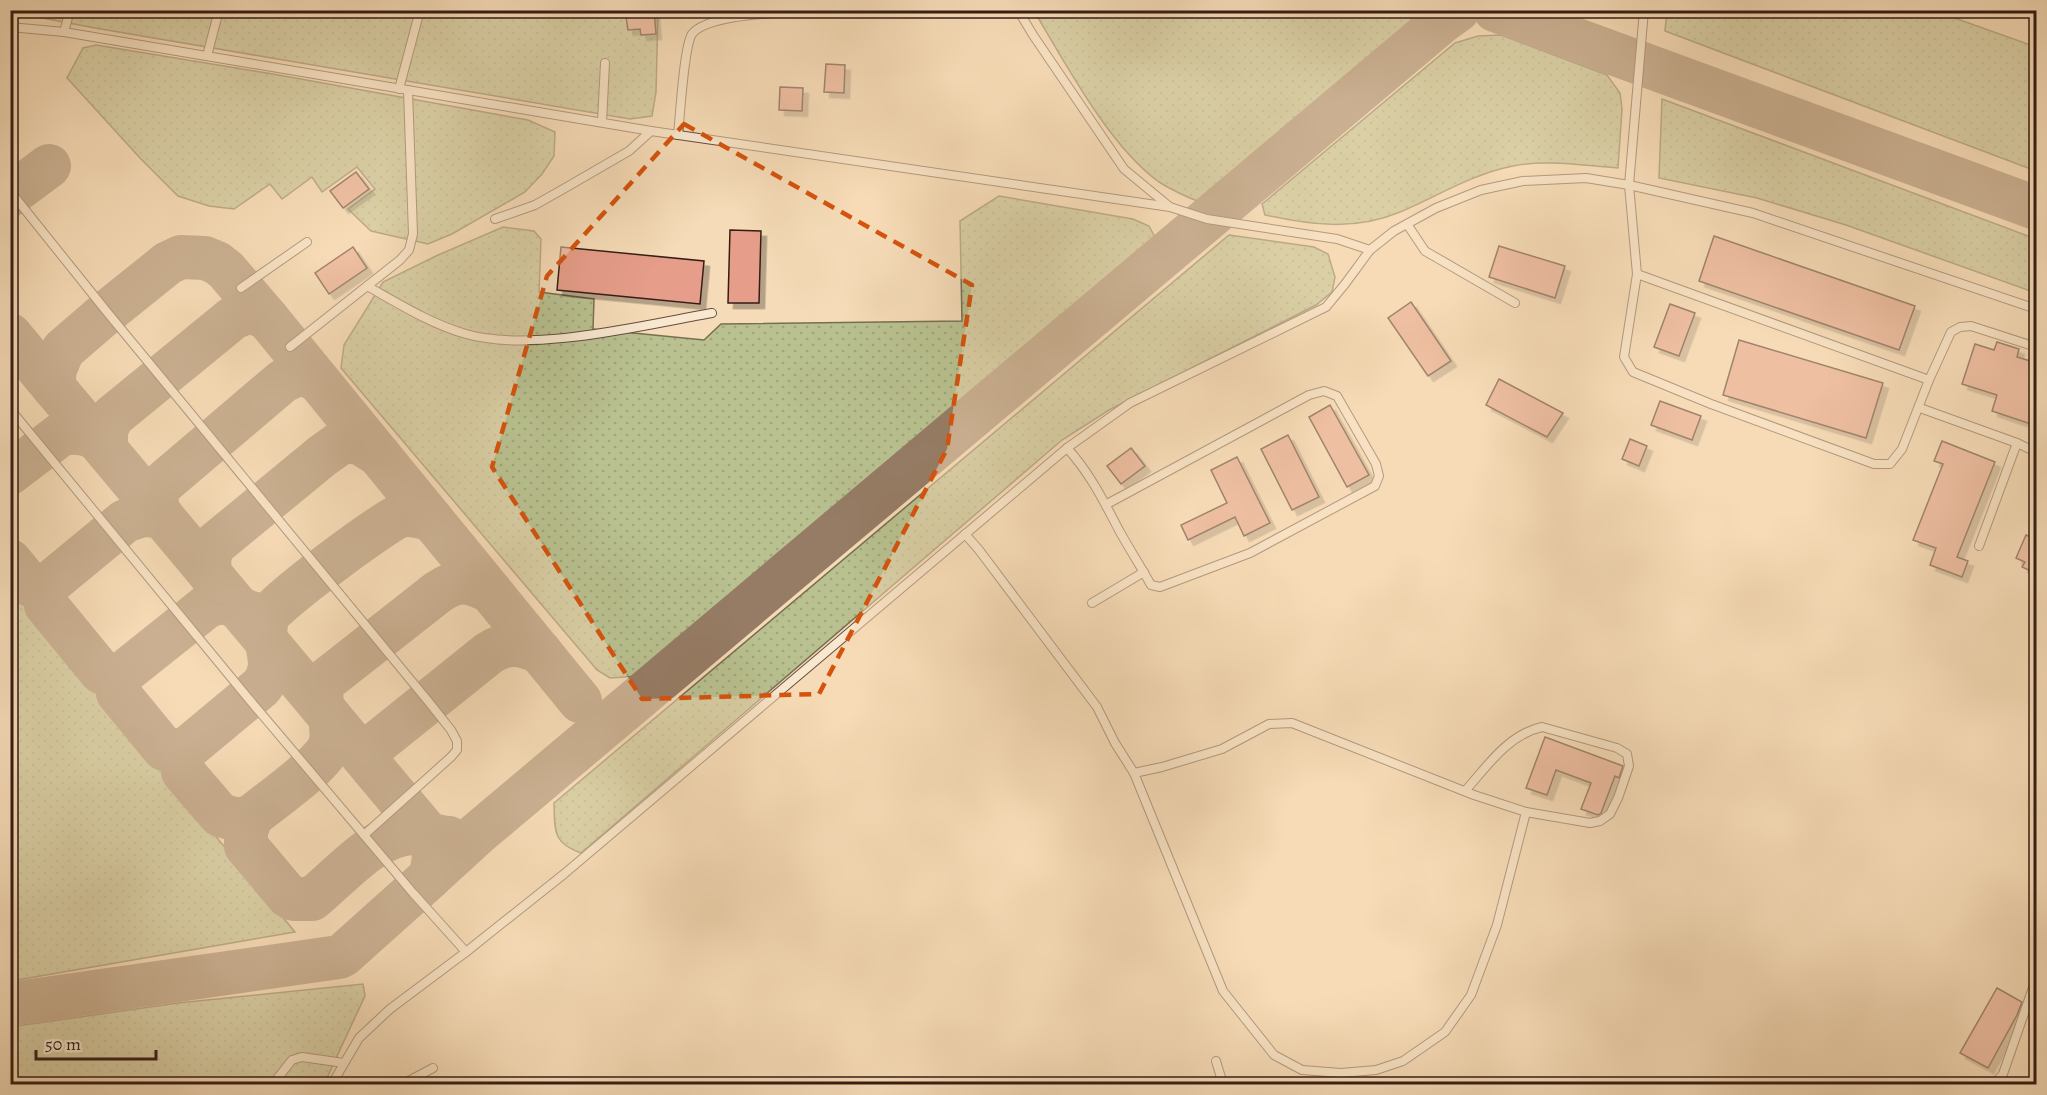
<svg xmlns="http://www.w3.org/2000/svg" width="2047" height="1095" font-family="Alegreya,serif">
<defs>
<pattern id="grass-dots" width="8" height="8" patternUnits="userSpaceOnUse" patternTransform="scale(1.5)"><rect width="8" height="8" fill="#b9c190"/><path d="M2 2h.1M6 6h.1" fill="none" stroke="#a0a57b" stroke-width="1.8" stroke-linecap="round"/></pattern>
<filter id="shadow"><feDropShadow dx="5.5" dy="5.5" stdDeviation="0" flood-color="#0004"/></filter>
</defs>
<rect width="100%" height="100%" fill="#f5dbb7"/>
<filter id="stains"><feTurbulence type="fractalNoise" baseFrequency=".00333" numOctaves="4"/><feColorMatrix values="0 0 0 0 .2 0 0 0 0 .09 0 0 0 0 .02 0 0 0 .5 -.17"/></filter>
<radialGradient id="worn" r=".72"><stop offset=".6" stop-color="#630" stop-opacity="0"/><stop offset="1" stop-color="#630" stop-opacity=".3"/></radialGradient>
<g fill="url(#grass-dots)" stroke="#786f52" stroke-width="1.5">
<path d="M1395,10L1410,16L1413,25L1205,204C1189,198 1173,191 1159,182C1109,146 1066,64 1034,11Z"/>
<polygon points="10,11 658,11 656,92 652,116 630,119 95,28 11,12"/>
<polygon points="1667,11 1935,11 2036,47 2036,171 1665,31"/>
<path d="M1501,35L1607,75L1620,93L1622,109L1618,168C1585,166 1547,159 1513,166C1472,174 1438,196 1400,212C1355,231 1311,225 1265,215L1262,204L1455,43L1478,36Z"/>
<polygon points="96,45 273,74 528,120 555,132 554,156 542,174 525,192 452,234 428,244 371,231 348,209 375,189 357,167 322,192 312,177 282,199 270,184 234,209 209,206 178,196 140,158 67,78 83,48"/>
<polygon points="1662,99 2036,239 2036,293 1846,225 1757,198 1659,178"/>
<polygon points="999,196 1133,219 1149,226 1157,241 639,676 610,678 597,670 341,368 344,345 383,282 436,256 503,227 534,231 541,239 539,292 594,299 593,329 704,340 721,324 962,321 960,221"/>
<path d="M1229,235L1314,247L1328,254L1335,277L1332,292L1316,305L1109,410L1062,440L581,853C552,843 555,830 554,803Z"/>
<polygon points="10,589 11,589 295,932 11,981"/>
<polygon points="363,984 365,996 324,1084 11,1084 10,1027 178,1003"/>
</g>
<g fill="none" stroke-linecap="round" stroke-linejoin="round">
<g stroke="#967c65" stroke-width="44">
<polyline points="1495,10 2036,208"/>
<polyline points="10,195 49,166"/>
<path d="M10,335L428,834C436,849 435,862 429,878L343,955L339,957L10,1004"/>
<polyline points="53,386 55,369 63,350 107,312 168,263 181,257 205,258 217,263 226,270 267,318 580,701"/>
<polyline points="106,449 106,430 112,417 233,318 250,311 267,318"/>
<path d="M10,473L60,435C73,431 85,432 97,439"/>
<path d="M158,512C156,501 155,493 163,483L283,381L298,374L307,375L318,381"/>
<polyline points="10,561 30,585 40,586 50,583"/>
<path d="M210,574C209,561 208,555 215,544L322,456L343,441L360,443L379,455"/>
<polyline points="122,674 109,675 101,672 46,605 45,594 50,583 125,521 143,515 162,516"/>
<path d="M322,707L321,689L326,680L438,592C459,578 469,581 490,591"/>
<path d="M330,717C331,726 333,736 330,745C323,765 270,801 251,817L246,831V846L288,896L293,899H312C341,876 373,835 412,833C424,832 436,837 449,838"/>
<path d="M184,751L164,749L118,693L122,674L206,607C231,596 232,609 255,614"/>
<path d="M373,768L370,758L372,747L489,653C507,641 523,644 541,653"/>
<path d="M251,817L238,820L220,815L183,772L181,760L184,751L261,687C282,661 258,643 268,616C272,605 386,520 400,516C411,513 422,517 432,520"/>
<polyline points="429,878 477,834 1444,20 1458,10"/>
</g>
</g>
<g fill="#e69d8a" stroke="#361d13" stroke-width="1.5" filter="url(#shadow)">
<polygon points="625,10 654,10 656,34 641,35 640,29 628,30"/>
<polygon points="826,64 845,65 844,93 824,92"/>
<polygon points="780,87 803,88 802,111 779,110"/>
<polygon points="356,172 369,189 343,208 330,191"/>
<polygon points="730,230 761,231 759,303 728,303"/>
<polygon points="1714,236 1915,306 1899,350 1699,281"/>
<polygon points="1499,246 1565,266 1555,298 1489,277"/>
<polygon points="353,247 367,268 329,294 315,273"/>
<polygon points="561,247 704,261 700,304 557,290"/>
<polygon points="1411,302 1451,361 1428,376 1388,318"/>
<polygon points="1670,304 1695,313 1679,356 1654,347"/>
<polygon points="1739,340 1883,383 1866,438 1723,395"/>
<polygon points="1997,342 2019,349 2017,357 2037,363 2037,405 2031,424 1992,411 1997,395 1962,384 1975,344 1994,350"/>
<polygon points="1499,379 1563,413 1547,437 1486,405"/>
<polygon points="1660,401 1701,416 1692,440 1651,425"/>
<polygon points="1330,405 1369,475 1347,487 1309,417"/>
<polygon points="1288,435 1319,497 1292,510 1261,449"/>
<polygon points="1630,439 1647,446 1639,466 1622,459"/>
<polygon points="1942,441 1995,462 1957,557 1968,561 1962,577 1930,565 1936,548 1913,540 1943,464 1934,461"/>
<polygon points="1131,448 1145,466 1121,484 1107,466"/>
<polygon points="1237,457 1270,523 1244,536 1235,517 1188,540 1181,525 1227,503 1211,470"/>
<polygon points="2026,535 2036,539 2037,537 2037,574 2022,567 2025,562 2016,558"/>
<polygon points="1545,737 1623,766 1619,778 1615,776 1601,813 1598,815 1581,809 1591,783 1556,770 1547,795 1526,788"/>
<polygon points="1997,988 2022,1002 2017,1015 1988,1068 1960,1053"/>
</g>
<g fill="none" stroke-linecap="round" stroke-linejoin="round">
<defs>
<g id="lane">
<polyline points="1018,10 1033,35 1124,169 1170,207 1207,219 1337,239 1370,250 1394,231 1436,208 1481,190 1523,181 1586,178 1629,185 1753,213 2036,309"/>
<polyline points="10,27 64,32 651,131 1170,207"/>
<polyline points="64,32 70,10"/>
<polyline points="207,56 219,10"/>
<polyline points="399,89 420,10"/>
<polyline points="602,122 605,63"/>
<path d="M678,135C680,116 684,46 692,34C708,13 786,13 813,10"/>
<polyline points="10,191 107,312 428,701 451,730 457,741 457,750 451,757 364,835"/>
<polyline points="495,219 535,205 565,188 629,151 651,131"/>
<polyline points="1407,224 1425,251 1515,303"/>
<polyline points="1637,274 1929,380 1902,449 1890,464 1874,464 1711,404 1633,372 1624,357 1637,274 1629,185 1644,10"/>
<path d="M367,286C399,304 431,324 466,334C532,353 643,325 712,313"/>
<polyline points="241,288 307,242"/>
<polyline points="290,347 400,260 409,250 413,234 408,90"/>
<polyline points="1929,380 1951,332 1960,327 1971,326 2036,347"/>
<polyline points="1920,408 2017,443 2036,452"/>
<polyline points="10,409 248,698 413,893 466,952"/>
<path d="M1067,448C1090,473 1104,502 1120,532C1130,550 1141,567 1151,585L1160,587L1250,553L1375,486L1379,476L1376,464L1337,396L1324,391L1309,395L1107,504"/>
<path d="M965,534L979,550L1097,707L1115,743L1134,773L1162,767L1222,749L1269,724L1292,723L1474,795L1526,812L1590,823L1600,821L1610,814L1618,798L1629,766L1627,754L1617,748L1542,727C1509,734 1487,766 1466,790"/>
<polyline points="1979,546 2017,443"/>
<polyline points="1092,603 1144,572"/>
<polyline points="1134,773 1223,991 1274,1055 1302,1070 1341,1073 1376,1070 1403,1061 1445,1032 1471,995 1497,925 1526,812"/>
<polyline points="1216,1061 1223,1084"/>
<polyline points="273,1084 292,1060 302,1057 344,1063"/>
<polyline points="332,1084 359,1038 390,1009 466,952 564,874 1067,448 1130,403 1326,307 1345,284 1370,250"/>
<polyline points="403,1084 433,1068"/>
<polyline points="1994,1084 2003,1074 2036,979"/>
</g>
</defs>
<use href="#lane" stroke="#664c3c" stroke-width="10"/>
<use href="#lane" stroke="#f8e8d0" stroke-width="8"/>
</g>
<path d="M0 0H2047V1095H0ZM684,124L972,285L947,449L819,694L642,699L492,467L547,276Z" fill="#f5dbb7" fill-opacity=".55" fill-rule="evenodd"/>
<path fill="none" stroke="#d6530d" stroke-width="4.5" stroke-dasharray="12 8" stroke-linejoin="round" d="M684,124L972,285L947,449L819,694L642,699L492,467L547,276Z"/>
<rect width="2047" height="1095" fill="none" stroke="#f5dbb7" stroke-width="36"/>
<rect x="12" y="12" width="2023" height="1071" fill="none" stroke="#361d13" stroke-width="3"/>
<rect x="18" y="18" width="2011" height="1059" fill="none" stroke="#361d13" stroke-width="1.5"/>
<path d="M36 1050v9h120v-9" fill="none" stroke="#361d13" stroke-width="3"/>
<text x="45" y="1050" font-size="18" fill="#361d13" stroke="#f8e8d0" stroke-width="4.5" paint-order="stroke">50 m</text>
<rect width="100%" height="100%" filter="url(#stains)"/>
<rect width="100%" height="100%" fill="url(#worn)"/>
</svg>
